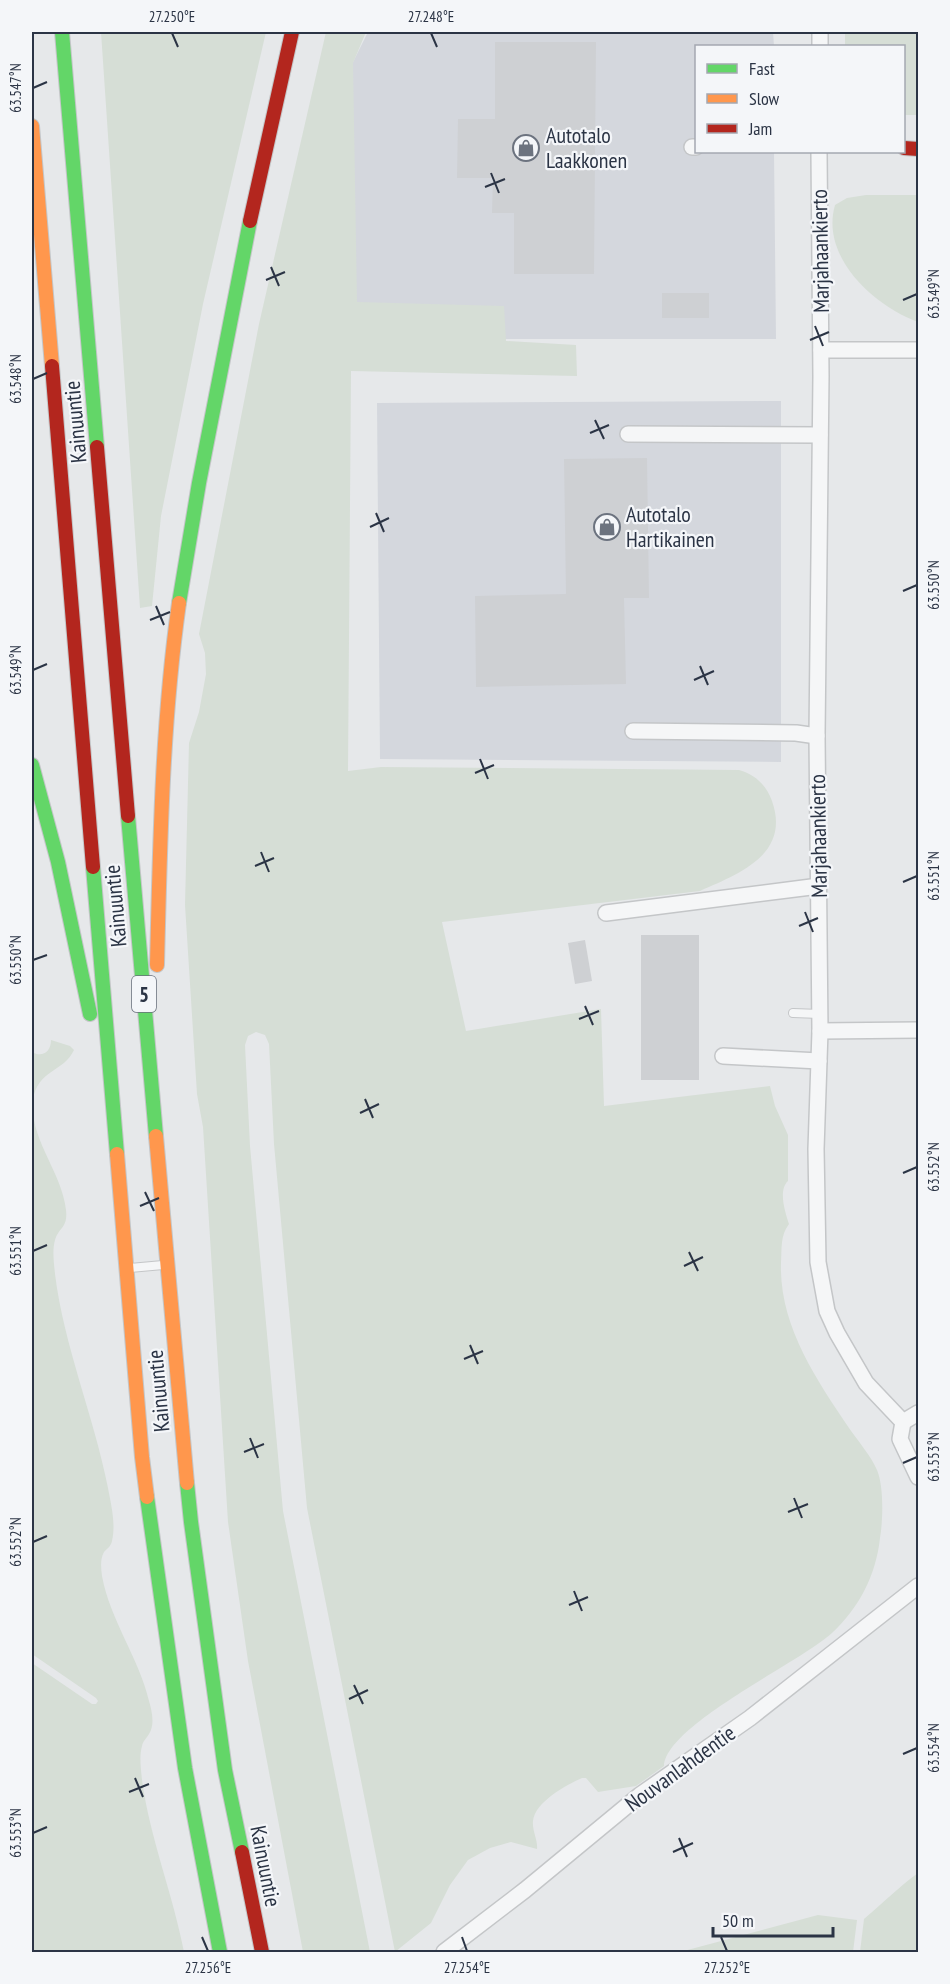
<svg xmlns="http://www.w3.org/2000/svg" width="950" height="1984" font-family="'PT Sans Narrow',sans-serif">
<rect width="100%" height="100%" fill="#e6e8ea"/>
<g fill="#d4d7dd">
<polygon points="368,32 773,32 774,46 696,46 696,152 774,152 776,339 353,339 353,62"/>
<polygon points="781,401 781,762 380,759 377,403"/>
</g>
<g fill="#d6ded6">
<polygon points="101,32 266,32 203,304 161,516 152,606 140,608"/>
<path d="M326,32H366L353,63L357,302L504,306L506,341L576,345L577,376L351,371L348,771L381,767L739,770C756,775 766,785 772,801C791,855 738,874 700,891L442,922L466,1031L601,1009L604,1106L770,1086L775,1106L788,1135V1181C778,1190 785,1212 789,1224C780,1236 782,1248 781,1263C779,1325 816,1379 849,1428C858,1441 871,1456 877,1470C884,1487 883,1520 880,1538C876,1575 859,1608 832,1633C799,1663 666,1725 664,1766L636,1786L598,1792L586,1778H582C566,1785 535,1802 533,1821C532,1831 538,1840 537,1849L511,1842L490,1848L468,1860L450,1885L431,1923L395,1952L307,1508L274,1144L269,1044L265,1035L256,1032L248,1036L245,1045L250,1146L283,1511L370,1952H303L248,1661L228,1522L203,1127L197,1094L185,905L189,743L199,712L206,674L205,653L199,634L259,324Z"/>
<polygon points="845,32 918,32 918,115 904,115 904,46 845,46"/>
<path d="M866,195H918V322C874,306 820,257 835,205L847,198Z"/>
<path d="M51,1040L70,1046L74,1050C64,1072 37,1070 33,1100C29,1139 62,1172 66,1210C68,1228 59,1227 55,1240C52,1251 54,1263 55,1274C64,1347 94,1416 108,1488C111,1504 116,1524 112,1541C111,1546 108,1548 104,1552C100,1559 101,1568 102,1576C110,1620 139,1658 149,1701C152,1711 155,1725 149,1734C146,1739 143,1741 142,1746C139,1757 141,1769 142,1780C150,1839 173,1894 184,1952H32V1663L92,1704H96L98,1701L96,1698L32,1654V1052C42,1058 51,1052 51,1040Z"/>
<path d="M918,1873V1952H860L864,1919C883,1903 899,1887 918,1873Z"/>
<polygon points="818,1915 857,1920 853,1952 680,1952"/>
</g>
<g fill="#ced0d3">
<polygon points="495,42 596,42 594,274 514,274 514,213 492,213 493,178 457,178 458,119 495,119"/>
<rect x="662" y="293" width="47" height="25"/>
<polygon points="647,458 649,598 624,598 626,684 476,687 475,596 566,594 564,459"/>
<rect x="641" y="935" width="58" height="145"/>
<polygon points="585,940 592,981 575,984 568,943"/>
</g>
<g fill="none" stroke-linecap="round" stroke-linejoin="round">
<defs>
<g id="lane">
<polyline points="793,1013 820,1014"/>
<polyline points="130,1268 163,1265"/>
</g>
<g id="street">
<polyline points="820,46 820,32"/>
<polyline points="692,147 696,147"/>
<polyline points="819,152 821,376 817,736 820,1031 816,1149 818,1262 827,1311 837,1333 866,1383 903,1422 918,1413"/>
<polyline points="821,350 918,350"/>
<polyline points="628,434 820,435"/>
<polyline points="633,731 796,733 817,736"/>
<polyline points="606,913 819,886"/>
<polyline points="820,1031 918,1030"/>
<polyline points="723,1056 819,1061"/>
<polyline points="903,1422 900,1439 918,1477"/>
<polyline points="444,1952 525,1890 640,1795 750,1718 918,1586"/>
</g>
<g id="fast">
<polyline points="62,32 97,447"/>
<polyline points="179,603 199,483 250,221"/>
<polyline points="32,765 58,862 90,1014"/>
<polyline points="128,816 156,1136"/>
<polyline points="93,867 117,1154"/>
<polyline points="187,1483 191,1522 225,1770 242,1852"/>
<polyline points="147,1497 185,1768 220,1952"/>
</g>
<g id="slow">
<polyline points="32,126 52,366"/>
<path d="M157,965C160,844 162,723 179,603"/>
<polyline points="156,1136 187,1483"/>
<polyline points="117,1154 142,1457 147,1497"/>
</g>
<g id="jam">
<polyline points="904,148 918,149"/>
<polyline points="250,221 292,32"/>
<polyline points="52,366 93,867"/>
<polyline points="97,447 128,816"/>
<polyline points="242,1852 262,1952"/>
</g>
</defs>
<use href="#lane" stroke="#c4c6c8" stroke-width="10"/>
<use href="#street" stroke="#c4c6c8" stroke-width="18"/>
<use href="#fast" stroke="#c4c6c8" stroke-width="16"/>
<use href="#slow" stroke="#c4c6c8" stroke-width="16"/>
<use href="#jam" stroke="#c4c6c8" stroke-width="16"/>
<use href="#lane" stroke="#f5f6f7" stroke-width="8"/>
<use href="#street" stroke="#f5f6f7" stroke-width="15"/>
<use href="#fast" stroke="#63d668" stroke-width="14"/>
<use href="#slow" stroke="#ff974d" stroke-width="14"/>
<use href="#jam" stroke="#b3261e" stroke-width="14"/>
</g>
<path fill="none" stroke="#2b3445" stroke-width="2" d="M172,33L178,47M431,33L437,47M33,88L47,82M491,173L499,193M485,187L505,179M271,267L279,286M266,280L285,272M903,300L917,294M815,326L823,346M810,340L829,332M33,379L47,373M595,420L604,439M590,433L609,425M376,513L384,532M370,527L389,518M903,591L917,585M156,606L164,625M150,620L170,612M700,666L708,685M33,670L47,664M694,680L714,671M480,759L488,779M475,773L494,765M261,852L269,872M255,866L274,858M903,882L917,876M805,912L813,932M799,926L818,918M33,960L47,955M585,1006L593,1025M579,1019L599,1011M365,1099L373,1118M360,1113L379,1104M903,1173L917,1167M145,1192L154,1211M140,1206L159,1198M33,1251L47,1245M689,1252L698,1271M684,1266L703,1257M470,1345L478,1364M464,1359L483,1351M250,1438L258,1458M244,1452L264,1444M903,1463L917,1457M794,1498L802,1518M788,1512L808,1504M33,1542L47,1536M574,1591L582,1611M569,1605L588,1597M354,1685L363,1704M349,1699L368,1690M903,1754L917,1748M135,1778L143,1797M129,1792L149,1784M33,1833L47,1827M679,1838L687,1857M673,1852L693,1843M202,1937L208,1951M462,1937L467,1951M721,1937L727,1951"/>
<defs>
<symbol id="shop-ring" viewBox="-11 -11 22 22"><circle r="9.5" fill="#f4f6f9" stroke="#6c737f" stroke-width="1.5"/><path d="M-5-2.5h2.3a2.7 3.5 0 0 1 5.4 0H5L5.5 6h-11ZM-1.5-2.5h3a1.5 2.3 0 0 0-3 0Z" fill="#6c737f"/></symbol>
</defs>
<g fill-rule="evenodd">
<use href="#shop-ring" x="511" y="133" width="30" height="30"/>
<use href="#shop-ring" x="592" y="512" width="30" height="30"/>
</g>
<g text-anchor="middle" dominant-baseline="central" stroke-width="4.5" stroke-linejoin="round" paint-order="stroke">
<rect fill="#f4f6f9" stroke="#676e7b" stroke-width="1.5" x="132" y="976" width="24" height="36" rx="4.5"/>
<g font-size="21" font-weight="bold" fill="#2b3445">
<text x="144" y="994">5</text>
</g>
<g font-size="22" fill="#2b3445" stroke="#f4f6f9" text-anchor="start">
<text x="546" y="135">Autotalo<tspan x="546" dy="25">Laakkonen</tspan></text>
<text x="626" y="514">Autotalo<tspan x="626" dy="25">Hartikainen</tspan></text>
</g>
<g font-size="22" fill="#2b3445" stroke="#f4f6f9">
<text transform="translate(820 251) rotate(-91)">Marjahaankierto</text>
<text transform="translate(75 422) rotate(-95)">Kainuuntie</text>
<text transform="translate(818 836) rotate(-91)">Marjahaankierto</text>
<text transform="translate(115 906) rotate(-95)">Kainuuntie</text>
<text transform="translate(158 1391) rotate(-95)">Kainuuntie</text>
<text transform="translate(680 1768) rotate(-36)">Nouvanlahdentie</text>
<text transform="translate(266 1866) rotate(79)">Kainuuntie</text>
</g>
</g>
<rect width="950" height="1984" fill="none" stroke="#f4f6f9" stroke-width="66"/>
<rect x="695" y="45" width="210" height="108" fill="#f4f6f9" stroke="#a4a8b1" stroke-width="1.5"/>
<rect x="707" y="64" width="30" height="9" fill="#63d668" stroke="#a4a8b1" stroke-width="1.5"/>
<text x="749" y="75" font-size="18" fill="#2b3445">Fast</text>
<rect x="707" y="94" width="30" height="9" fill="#ff974d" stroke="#a4a8b1" stroke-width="1.5"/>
<text x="749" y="105" font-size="18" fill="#2b3445">Slow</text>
<rect x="707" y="124" width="30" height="9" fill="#b3261e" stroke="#a4a8b1" stroke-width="1.5"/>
<text x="749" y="135" font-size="18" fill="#2b3445">Jam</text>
<path d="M713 1927v9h120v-9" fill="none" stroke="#2b3445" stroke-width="3"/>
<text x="722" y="1927" font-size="18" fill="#2b3445" stroke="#f4f6f9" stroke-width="4.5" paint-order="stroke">50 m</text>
<rect x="33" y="33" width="884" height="1918" fill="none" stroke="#2b3445" stroke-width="2"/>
<g font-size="15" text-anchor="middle" fill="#2b3445">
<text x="172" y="22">27.250°E</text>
<text x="431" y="22">27.248°E</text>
<text transform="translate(16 88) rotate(-90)" y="5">63.547°N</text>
<text transform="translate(934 294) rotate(-90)" y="5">63.549°N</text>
<text transform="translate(16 379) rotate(-90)" y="5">63.548°N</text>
<text transform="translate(934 585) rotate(-90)" y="5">63.550°N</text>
<text transform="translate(16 670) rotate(-90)" y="5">63.549°N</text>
<text transform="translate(934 876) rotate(-90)" y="5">63.551°N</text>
<text transform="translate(16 960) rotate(-90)" y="5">63.550°N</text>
<text transform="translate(934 1167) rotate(-90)" y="5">63.552°N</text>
<text transform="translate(16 1251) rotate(-90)" y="5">63.551°N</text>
<text transform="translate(934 1457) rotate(-90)" y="5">63.553°N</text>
<text transform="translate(16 1542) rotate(-90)" y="5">63.552°N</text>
<text transform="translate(934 1748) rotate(-90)" y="5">63.554°N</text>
<text transform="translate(16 1833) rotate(-90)" y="5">63.553°N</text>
<text x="208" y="1973">27.256°E</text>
<text x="467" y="1973">27.254°E</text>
<text x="727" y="1973">27.252°E</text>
</g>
</svg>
